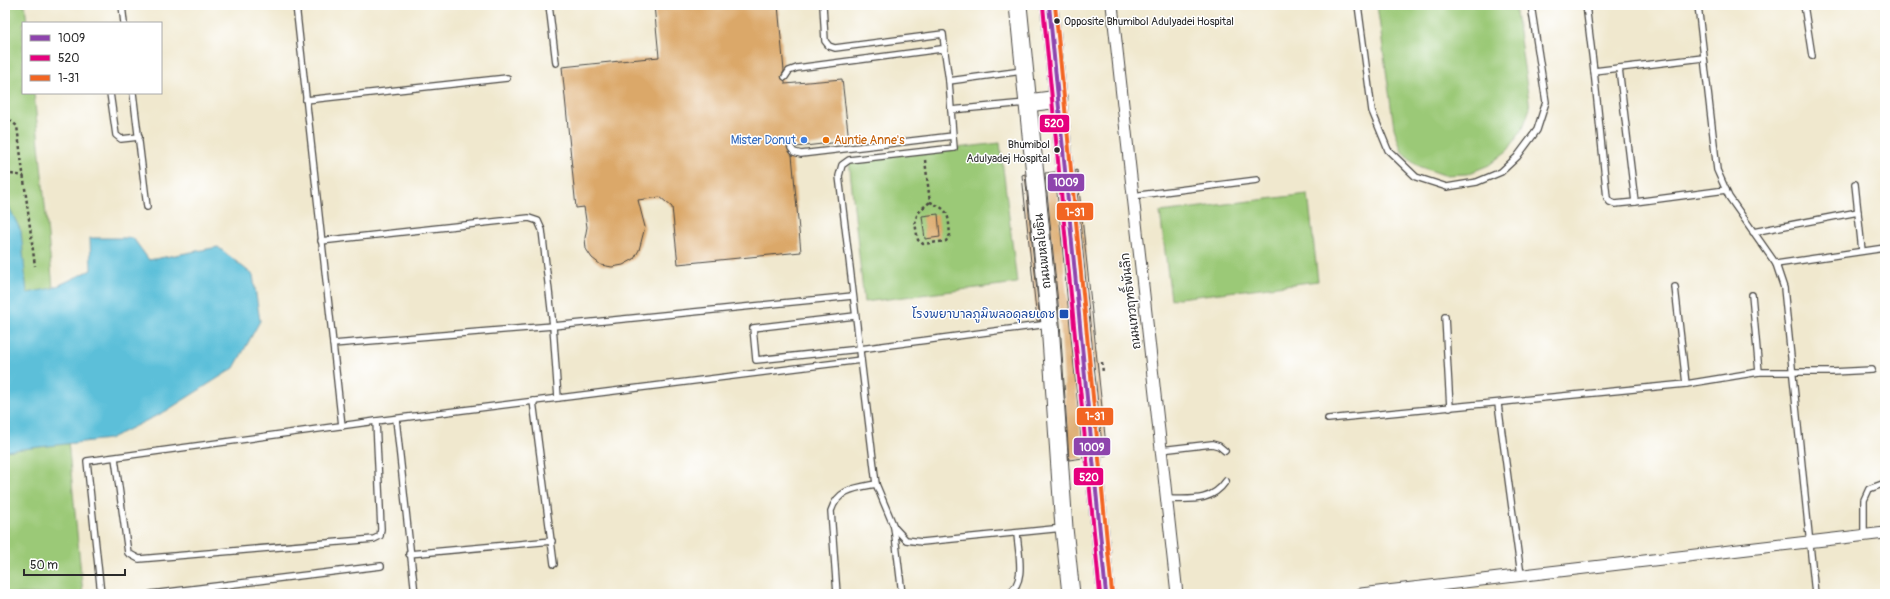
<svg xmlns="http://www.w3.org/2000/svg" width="1890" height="599" font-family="Pangolin,'Playpen Sans Thai',sans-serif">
<rect width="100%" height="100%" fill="#fff"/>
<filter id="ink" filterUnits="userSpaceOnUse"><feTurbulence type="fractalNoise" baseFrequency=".025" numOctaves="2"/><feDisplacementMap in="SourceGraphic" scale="8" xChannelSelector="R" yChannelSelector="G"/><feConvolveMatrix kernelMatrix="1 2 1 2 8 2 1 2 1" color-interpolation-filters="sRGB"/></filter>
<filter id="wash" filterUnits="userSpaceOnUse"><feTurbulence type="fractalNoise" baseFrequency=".012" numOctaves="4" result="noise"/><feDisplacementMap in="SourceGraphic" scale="16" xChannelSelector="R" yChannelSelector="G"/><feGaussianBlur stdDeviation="0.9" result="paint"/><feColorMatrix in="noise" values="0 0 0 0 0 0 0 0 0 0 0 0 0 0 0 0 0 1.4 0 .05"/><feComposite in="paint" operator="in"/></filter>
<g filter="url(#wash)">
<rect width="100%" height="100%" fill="#f0e8ce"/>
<g fill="#9bc977" stroke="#637a51">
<polygon points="5,5 25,5 27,23 23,23 23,93 34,93 83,594 5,594"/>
<polygon points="1377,5 1515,5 1530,108 1522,130 1508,150 1489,165 1467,174 1444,175 1418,166 1402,152 1394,128"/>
<polygon points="1000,143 1017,283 864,302 849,160"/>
<polygon points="1308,194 1318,281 1171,299 1160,212"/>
</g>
<polygon fill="#5bbfd9" stroke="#437582" points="5,199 21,231 27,293 53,288 91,270 90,238 133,238 149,260 218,247 253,275 260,321 234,368 166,411 109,439 5,451"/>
<g id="blocks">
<g fill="#dba869">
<polygon points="654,5 778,5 784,71 781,77 785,81 785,84 842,79 849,141 796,147 791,144 787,147 792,155 801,252 678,264 672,207 660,197 638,200 645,227 639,250 634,259 623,265 612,267 601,265 592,258 586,249 585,238 587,227 584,207 576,208 562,67 659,57"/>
<polygon points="1077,170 1107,455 1103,456 1075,171"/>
<polygon points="1055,172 1083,458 1069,460 1060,323 1045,173"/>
<polygon points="1025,174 1040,321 1037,321 1022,175"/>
<polygon points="938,214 940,237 925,239 922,216"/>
</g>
</g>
</g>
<g filter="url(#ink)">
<use href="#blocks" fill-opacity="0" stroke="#494743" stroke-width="1"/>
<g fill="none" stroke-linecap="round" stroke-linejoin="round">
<defs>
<g id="lane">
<polyline points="122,5 124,23"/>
<polyline points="296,5 342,426"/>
<polyline points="549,5 556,63"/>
<polyline points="823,5 825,41 829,46 835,48 943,34 945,53"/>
<polyline points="1358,5 1372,111 1388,150 1416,177 1447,187 1477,182 1501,172 1517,157 1537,130 1546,102 1531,5"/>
<polyline points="1586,5 1594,71 1703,58"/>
<polyline points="1698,5 1717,170 1729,197 1776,264 1784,288 1815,594"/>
<polyline points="1804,5 1812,56"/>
<polyline points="1619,68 1635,202 1726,190"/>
<polyline points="1594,71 1607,198 1610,202 1615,204 1635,202"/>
<polyline points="785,77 789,71 797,68 941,49 945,53 949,81 1022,71"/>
<polyline points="949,81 951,110"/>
<polyline points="110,93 116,135 121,139 139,137"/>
<polyline points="133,93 147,207"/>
<polyline points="306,100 507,78"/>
<polyline points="953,136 954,148 849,160 842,165 839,176 876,484 894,527 906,540 922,542 1063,528"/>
<polyline points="791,148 794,152 801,154 953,136 951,110 1026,103"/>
<polyline points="1855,184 1862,251"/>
<polyline points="1132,196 1257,180"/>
<polyline points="1753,232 1858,212"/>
<polyline points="321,241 529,218 538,221 542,230 553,326 558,398"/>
<polyline points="1776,264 1885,248"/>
<polyline points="1675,287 1686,384"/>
<polyline points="855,316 753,328 756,360 860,349 1048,324"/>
<polyline points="1445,317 1450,408"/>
<polyline points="333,344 553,326 853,296"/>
<polyline points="1759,372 1832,372 1872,370"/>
<polyline points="533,401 554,564"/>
<polyline points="1498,404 1521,575"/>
<polyline points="396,419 415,594"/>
<polyline points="1328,419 1686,384 1759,372 1752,295"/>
<polyline points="1161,450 1212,444 1219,446 1225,451"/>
<polyline points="115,458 128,553 139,559 374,539 380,536 381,529 376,421"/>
<path d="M1166,499C1190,499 1211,503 1226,481"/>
<polyline points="894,527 902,594"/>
<polyline points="1864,536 1864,500 1869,489 1885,483"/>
<polyline points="409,554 552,541"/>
<polyline points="101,594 87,461 376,421 861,360"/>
<polyline points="151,594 381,566"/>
<path d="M837,594L831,511C838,489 855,488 876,484"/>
<path d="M1008,594C1027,582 1018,553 1017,533"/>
</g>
<g id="street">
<polyline points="1112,5 1177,594"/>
<polyline points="1361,594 1885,533"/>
</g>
<g id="primary">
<polyline points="1018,5 1050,324 1064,528 1071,594"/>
<polyline points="1049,5 1106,594"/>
<polyline points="1028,103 1059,99"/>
</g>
</defs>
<use href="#lane" stroke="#494743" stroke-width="8"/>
<use href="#street" stroke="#494743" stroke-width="13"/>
<use href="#primary" stroke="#494743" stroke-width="19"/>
<g stroke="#494743" stroke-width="2.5" stroke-dasharray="3 3" stroke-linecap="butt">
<polyline points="5,116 17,126 35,266"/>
<path d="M925,160L930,202C950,210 948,215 950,235L946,241L923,244L918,240C914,219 913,215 930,202"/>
<polyline points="5,173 24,176"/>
<polyline points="1102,362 1103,373"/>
</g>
<use href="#lane" stroke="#fff" stroke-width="5.5"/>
<use href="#street" stroke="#fff" stroke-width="11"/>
<use href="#primary" stroke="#fff" stroke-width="17"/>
<defs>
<polyline id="bus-1" points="1049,5 1106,594"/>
<polyline id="bus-2" points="1043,6 1100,594"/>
<polyline id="bus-3" points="1055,5 1112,593"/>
</defs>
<use href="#bus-1" stroke="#fff" stroke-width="7"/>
<use href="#bus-2" stroke="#fff" stroke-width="7"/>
<use href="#bus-3" stroke="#fff" stroke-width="7"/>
<use href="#bus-1" stroke="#8e44ad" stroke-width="4"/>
<use href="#bus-2" stroke="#e5007d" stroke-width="4"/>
<use href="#bus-3" stroke="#f26522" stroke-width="4"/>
</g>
</g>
<g fill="#2b2b2b" stroke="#fff" stroke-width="1.5">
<circle cx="1057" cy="21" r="3.5"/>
<circle cx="1057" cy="150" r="3.5"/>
</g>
<circle fill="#3f7fe0" stroke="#fff" stroke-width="1.5" cx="804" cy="140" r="4"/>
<circle fill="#e8710a" stroke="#fff" stroke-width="1.5" cx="826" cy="140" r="4"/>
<rect fill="#1a4fb4" stroke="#fff" stroke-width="1.5" x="1059" y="309" width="10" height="10" rx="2"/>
<g text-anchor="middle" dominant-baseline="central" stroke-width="3" stroke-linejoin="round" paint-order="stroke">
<g font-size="11" fill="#2b2b2b" stroke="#fff" text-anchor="start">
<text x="1064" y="21">Opposite Bhumibol Adulyadei Hospital</text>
<text x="1050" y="144" text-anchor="end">Bhumibol<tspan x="1050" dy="14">Adulyadej Hospital</tspan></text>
</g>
<g font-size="12" fill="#366cbe" stroke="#fff" text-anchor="end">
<text x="796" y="140">Mister Donut</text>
</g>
<g font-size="12" fill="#c56008" stroke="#fff" text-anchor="start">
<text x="834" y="140">Auntie Anne's</text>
</g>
<g font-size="12" fill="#2b2b2b" stroke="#fff">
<text transform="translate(1043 251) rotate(-96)">ถนนพหลโยธิน</text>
<text transform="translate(1131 301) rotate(-97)">ถนนเทวฤทธิ์พันลึก</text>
</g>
<g font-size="12" fill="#164399" stroke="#fff" text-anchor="end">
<text x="1055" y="314">โรงพยาบาลภูมิพลอดุลยเดช</text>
</g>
</g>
<g stroke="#fff" stroke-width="1.5">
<rect x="1039" y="114" width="31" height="19" rx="4" fill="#e5007d"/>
<rect x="1047" y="173" width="38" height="19" rx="4" fill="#8e44ad"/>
<rect x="1056" y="202" width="38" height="19" rx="4" fill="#f26522"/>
<rect x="1076" y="407" width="38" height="19" rx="4" fill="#f26522"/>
<rect x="1073" y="437" width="38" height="19" rx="4" fill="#8e44ad"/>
<rect x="1073" y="467" width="31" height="19" rx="4" fill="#e5007d"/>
</g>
<g font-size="11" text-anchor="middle" font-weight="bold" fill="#fff">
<text x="1054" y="127">520</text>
<text x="1066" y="186">1009</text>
<text x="1075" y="216">1-31</text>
<text x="1095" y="420">1-31</text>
<text x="1092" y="451">1009</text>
<text x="1089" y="481">520</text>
</g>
<rect width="1890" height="599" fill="none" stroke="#fff" stroke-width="20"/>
<rect x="22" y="22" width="140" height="72" fill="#ffffff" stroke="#aaaaaa"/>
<rect x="30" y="35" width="20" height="6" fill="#8e44ad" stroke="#aaaaaa"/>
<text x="58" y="42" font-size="12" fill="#2b2b2b">1009</text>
<rect x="30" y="55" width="20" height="6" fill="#e5007d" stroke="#aaaaaa"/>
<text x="58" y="62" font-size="12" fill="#2b2b2b">520</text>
<rect x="30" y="75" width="20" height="6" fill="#f26522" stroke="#aaaaaa"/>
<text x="58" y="82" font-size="12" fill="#2b2b2b">1-31</text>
<path d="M24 569v6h101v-6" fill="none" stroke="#2b2b2b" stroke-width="2"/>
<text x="30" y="569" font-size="12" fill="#2b2b2b" stroke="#ffffff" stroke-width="3" paint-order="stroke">50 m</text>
</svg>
